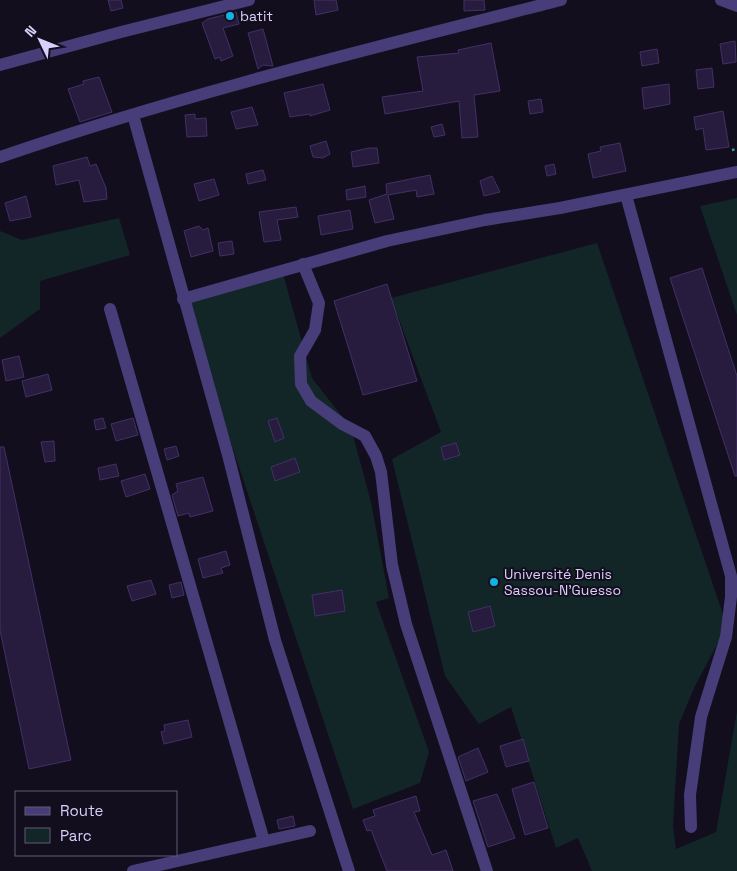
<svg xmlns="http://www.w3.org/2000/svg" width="737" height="871" font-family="'Space Grotesk',sans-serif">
<rect width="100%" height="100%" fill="#130e1e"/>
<g fill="#122527">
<polygon points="737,198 737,315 700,206"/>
<polygon points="119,218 130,255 40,281 40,309 0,338 0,231 22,240"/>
<polygon points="597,243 727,626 695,686 679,724 673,826 676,849 716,832 737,711 737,871 592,871 578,838 556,848 511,707 479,724 445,676 392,459 441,432 391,298"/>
<polygon points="282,270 312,378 351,428 371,502 389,598 376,602 429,752 420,783 353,809 183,299"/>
</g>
<g fill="#271c3d" stroke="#423067">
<polygon points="108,0 121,0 123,8 111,11"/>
<polygon points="314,0 336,0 338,10 316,15"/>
<polygon points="464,0 484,0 485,10 464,11"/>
<polygon points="236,12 239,24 223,28 233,56 221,61 220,57 215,59 202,23 208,19"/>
<polygon points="263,29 273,66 263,65 258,69 248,33"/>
<polygon points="735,41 736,62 723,64 720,44"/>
<polygon points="491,43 500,91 474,95 478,137 462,138 459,101 385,114 382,97 423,91 417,57 459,53 458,50"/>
<polygon points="657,49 659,63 642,66 640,52"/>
<polygon points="712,68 714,87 698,89 696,70"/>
<polygon points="99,77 112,112 80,122 68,89 84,84 83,81"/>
<polygon points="323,84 330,110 310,116 310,114 290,117 284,93"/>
<polygon points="669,84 670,104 644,109 642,88"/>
<polygon points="541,99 543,112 530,114 528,101"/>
<polygon points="252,107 258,125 236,129 231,112"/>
<polygon points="723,111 729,147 706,150 703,128 696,130 694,117"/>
<polygon points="195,114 195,119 206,118 207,136 187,137 185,115"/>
<polygon points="442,124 445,135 434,137 431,127"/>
<polygon points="326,141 330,154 323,158 313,157 310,146"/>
<polygon points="620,143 626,171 593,178 588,154 601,151 600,147"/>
<polygon points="369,148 377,148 379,163 353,167 351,152"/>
<polygon points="87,157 90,166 96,164 106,188 107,199 84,202 79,180 56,185 53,166"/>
<polygon points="554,164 556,174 547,176 545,166"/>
<polygon points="263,170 266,180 248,184 246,174"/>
<polygon points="430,175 434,194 417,197 416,190 388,195 394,219 375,223 369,200 387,194 386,184"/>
<polygon points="492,176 500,192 484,196 480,181"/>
<polygon points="214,179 219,195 199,201 194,184"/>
<polygon points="365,186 366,197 347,200 346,190"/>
<polygon points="26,196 31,217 10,221 5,203"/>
<polygon points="296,207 298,217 277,220 281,240 264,242 259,212"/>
<polygon points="350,210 353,229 321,235 318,216"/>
<polygon points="199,226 203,230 208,228 213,251 191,257 184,231"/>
<polygon points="232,241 234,254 220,256 218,243"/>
<polygon points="702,268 737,376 737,476 735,476 670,278"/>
<polygon points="387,284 417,381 363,395 334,301"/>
<polygon points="19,356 24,377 6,381 2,360"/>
<polygon points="48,374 52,390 26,397 22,381"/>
<polygon points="103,418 106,428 96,430 94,420"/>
<polygon points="133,418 138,435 116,441 111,424"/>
<polygon points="277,418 284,438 275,442 268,421"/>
<polygon points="54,441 55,461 45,462 41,442"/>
<polygon points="456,443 460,455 444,460 441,447"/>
<polygon points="176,446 179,456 167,460 164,449"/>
<polygon points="0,447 4,447 71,760 29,769 0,630"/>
<polygon points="295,458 300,472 275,481 271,467"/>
<polygon points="116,464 119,476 100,480 98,468"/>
<polygon points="145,474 150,489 126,497 121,481"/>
<polygon points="203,477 213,511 190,517 189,513 178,516 172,495 178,491 176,484"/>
<polygon points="226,551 230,565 221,568 223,573 203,578 198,559"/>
<polygon points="151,580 156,594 132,601 127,586"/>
<polygon points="181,582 184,595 172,598 169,585"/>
<polygon points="342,590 345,611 315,616 312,595"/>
<polygon points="490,606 495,626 473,632 468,612"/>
<polygon points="188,720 192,737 164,744 161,732 165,731 164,725"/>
<polygon points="523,739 529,761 506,767 500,746"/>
<polygon points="478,748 488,772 466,781 458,757"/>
<polygon points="534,782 548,828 525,835 512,789"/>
<polygon points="497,794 515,838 488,847 473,801"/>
<polygon points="416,796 420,811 414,812 432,855 446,850 453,871 387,871 371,830 367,831 363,820 375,816 373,810"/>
<polygon points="293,816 295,826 279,829 277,820"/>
</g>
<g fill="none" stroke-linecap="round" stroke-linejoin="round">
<polyline stroke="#379ea7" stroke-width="2.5" stroke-dasharray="2.5 4" stroke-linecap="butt" points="732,150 737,149"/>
<g stroke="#473d79" stroke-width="12">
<polyline points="721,0 737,6"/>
<polyline points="0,65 121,32 249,0"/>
<polyline points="133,115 228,455 275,640 349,871"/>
<path d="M0,157C183,94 373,48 561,0"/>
<polyline points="626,195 731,576 731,597 726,637 701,717 690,795 691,827"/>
<polyline points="303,264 319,303 315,330 300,356 301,384 311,401 342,424 365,436 376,456 381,472 392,565 406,624 487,871"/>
<polyline points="183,299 387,241 485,220 560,208 737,172"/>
<polyline points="110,309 264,841"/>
<polyline points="133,871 310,831"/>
</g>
</g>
<g fill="#13b2e3" stroke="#130e1e" stroke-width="2">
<circle cx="230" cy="16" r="5"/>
<circle cx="494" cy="582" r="5"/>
</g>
<g text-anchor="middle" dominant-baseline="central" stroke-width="4" stroke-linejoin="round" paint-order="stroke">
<g font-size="14" fill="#dacffb" stroke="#130e1e" text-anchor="start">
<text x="240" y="16">batit</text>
<text x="504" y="574">Université Denis<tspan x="504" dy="16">Sassou-N'Guesso</tspan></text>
</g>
</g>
<rect x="15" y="791" width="162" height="65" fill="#130e1e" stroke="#635b76"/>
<rect x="25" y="807" width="25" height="8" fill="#473d79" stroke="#635b76"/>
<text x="60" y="816" font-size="15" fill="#dacffb">Route</text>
<rect x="25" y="828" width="25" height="15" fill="#122527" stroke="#635b76"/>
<text x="60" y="841" font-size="15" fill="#dacffb">Parc</text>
<g transform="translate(40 40) rotate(313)" stroke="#130e1e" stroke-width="4" paint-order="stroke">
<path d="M0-4L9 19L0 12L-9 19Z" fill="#dacffb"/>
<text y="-8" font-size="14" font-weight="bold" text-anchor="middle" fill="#dacffb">N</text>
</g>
</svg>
